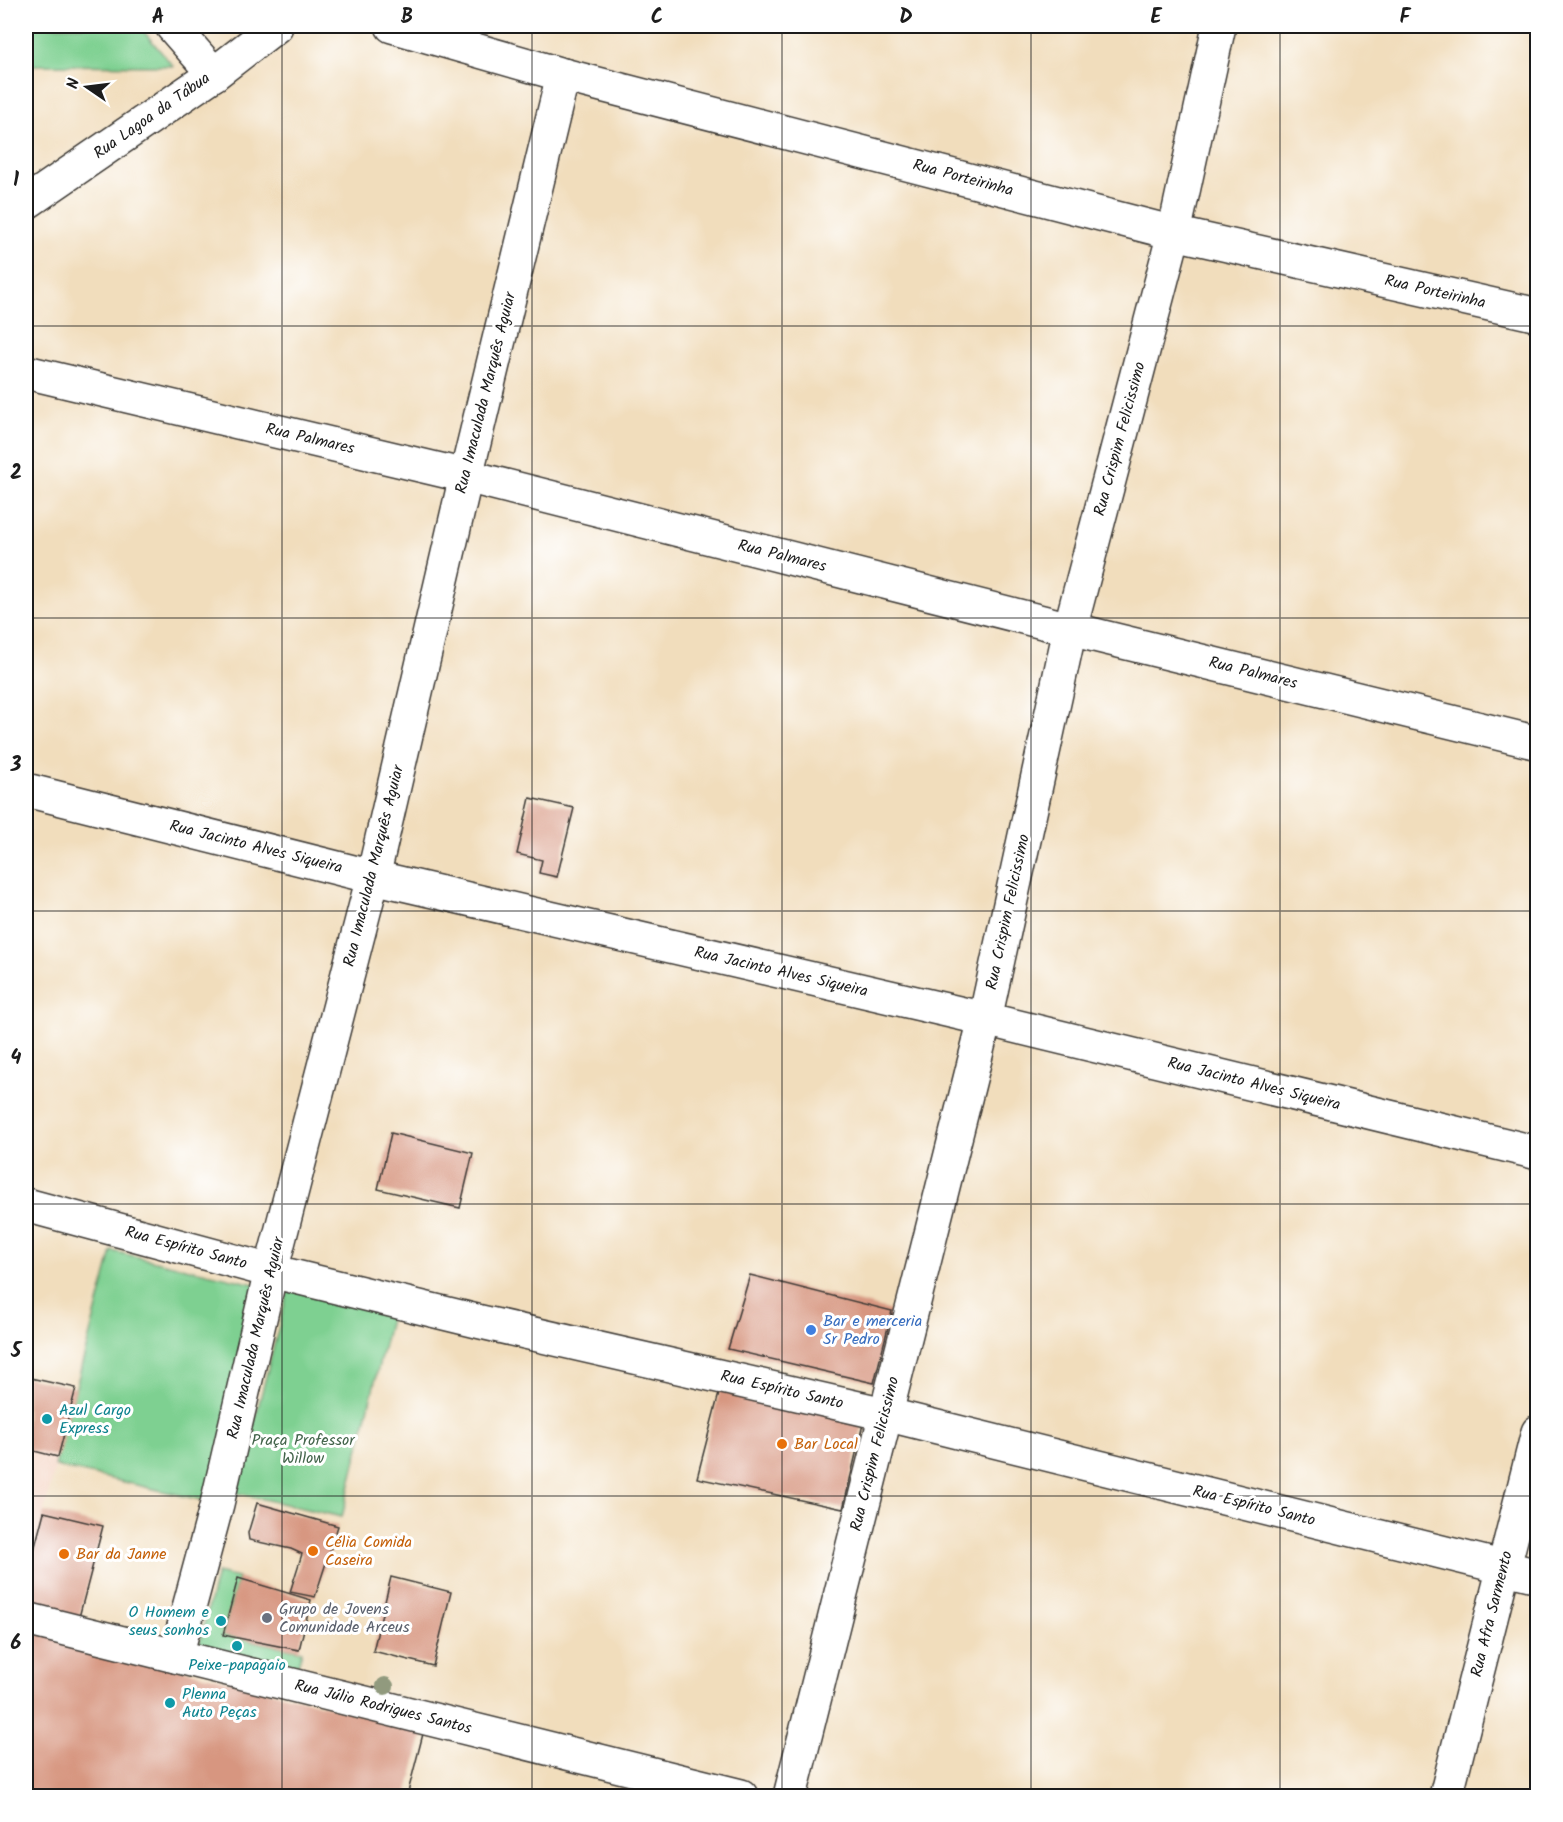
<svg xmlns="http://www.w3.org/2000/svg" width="1563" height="1822" font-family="Kalam,sans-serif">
<rect width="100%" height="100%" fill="#fff"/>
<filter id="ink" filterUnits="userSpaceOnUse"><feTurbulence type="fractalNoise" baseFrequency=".0167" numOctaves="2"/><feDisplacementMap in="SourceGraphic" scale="12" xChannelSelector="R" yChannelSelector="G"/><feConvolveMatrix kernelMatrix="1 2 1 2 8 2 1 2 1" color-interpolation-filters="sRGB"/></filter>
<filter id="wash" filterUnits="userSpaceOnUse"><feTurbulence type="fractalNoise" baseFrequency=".008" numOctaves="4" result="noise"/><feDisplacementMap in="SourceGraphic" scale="24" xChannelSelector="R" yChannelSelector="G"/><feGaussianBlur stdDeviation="1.35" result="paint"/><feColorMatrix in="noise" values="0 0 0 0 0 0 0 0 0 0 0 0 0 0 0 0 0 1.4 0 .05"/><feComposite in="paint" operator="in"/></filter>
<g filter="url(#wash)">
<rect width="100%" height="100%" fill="#f1ddbc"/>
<polygon fill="#f4d3c1" points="26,1449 58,1457 26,1581"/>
<g fill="#7ed091" stroke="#4d7656" stroke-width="1.5">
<polygon points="26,26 139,26 173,66 26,65"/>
<polygon points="112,1251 259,1285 210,1502 55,1466"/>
<polygon points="291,1279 394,1303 342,1517 236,1493"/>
<polygon points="217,1573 238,1578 223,1635 302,1651 296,1671 198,1649"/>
</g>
<g id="blocks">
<g fill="#d79680">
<polygon points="530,798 574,808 557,877 539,873 542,860 517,854"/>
<polygon points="391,1133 473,1153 460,1208 378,1189"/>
<polygon points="750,1275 892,1311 874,1383 728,1349"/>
<polygon points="26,1377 76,1388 58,1457 26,1449"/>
<polygon points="723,1378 866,1411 843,1509 697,1478"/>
<polygon points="257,1503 338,1526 315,1597 290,1592 302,1554 291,1549 249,1540 248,1533"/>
<polygon points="44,1512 103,1526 77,1625 26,1607 26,1581"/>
<polygon points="391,1577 451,1592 433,1666 373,1651"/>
<polygon points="238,1578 311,1600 299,1650 223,1635"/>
<polygon points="26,1630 424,1730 407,1796 26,1796"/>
</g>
</g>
</g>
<g filter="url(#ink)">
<use href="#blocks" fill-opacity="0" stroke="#3c3934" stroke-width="1.5"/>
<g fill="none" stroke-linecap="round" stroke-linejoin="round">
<defs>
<g id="minor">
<polyline points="172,26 214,74"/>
<polyline points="392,26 563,75 1174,233 1538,315"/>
<polyline points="26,203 214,74 276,26"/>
<polyline points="26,372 466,476 1070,629 1538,743"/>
<polyline points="26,790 373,877 985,1019 1538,1153"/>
<polyline points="26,1205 271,1271 481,1322 885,1414 1538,1576"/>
<polyline points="26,1619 741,1796"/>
<polyline points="176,1656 217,1504 271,1271 373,877 466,476 563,75"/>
<polyline points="790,1796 985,1019 1070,629 1174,233 1219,26"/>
<polyline points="1446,1796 1538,1432"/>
</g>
</defs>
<use href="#minor" stroke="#3c3934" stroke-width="36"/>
<use href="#minor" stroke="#fff" stroke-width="33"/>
</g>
<circle fill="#919a7e" cx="385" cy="1686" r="9"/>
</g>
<path fill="none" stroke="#1c1c1c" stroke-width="1.5" stroke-opacity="0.55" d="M282,26V1796M532,26V1796M782,26V1796M1031,26V1796M1280,26V1796M26,326H1538M26,618H1538M26,911H1538M26,1204H1538M26,1496H1538"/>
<circle fill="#3f7fe0" stroke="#fff" stroke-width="2" cx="811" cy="1330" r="6"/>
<g fill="#0f9aa8" stroke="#fff" stroke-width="2">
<circle cx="47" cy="1419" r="6"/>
<circle cx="221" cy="1621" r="6"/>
<circle cx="237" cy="1646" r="6"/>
<circle cx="170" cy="1703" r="6"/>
</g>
<g fill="#e8710a" stroke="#fff" stroke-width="2">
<circle cx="782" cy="1444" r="6"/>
<circle cx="313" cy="1551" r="6"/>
<circle cx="64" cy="1554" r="6"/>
</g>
<circle fill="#6b7280" stroke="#fff" stroke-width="2" cx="267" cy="1618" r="6"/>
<g text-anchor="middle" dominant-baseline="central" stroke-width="6" stroke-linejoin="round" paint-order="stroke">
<g font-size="16" fill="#1c1c1c" stroke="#fff">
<text transform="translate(152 116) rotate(-35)">Rua Lagoa da Tábua</text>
<text transform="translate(963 178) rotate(15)">Rua Porteirinha</text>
<text transform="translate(1435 292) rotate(13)">Rua Porteirinha</text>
<text transform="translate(486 393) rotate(-76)">Rua Imaculada Marquês Aguiar</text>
<text transform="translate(310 439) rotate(13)">Rua Palmares</text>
<text transform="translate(1120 439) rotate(-75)">Rua Crispim Felicissimo</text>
<text transform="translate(782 556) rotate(14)">Rua Palmares</text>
<text transform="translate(1253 673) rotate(14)">Rua Palmares</text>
<text transform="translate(256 847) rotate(14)">Rua Jacinto Alves Siqueira</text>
<text transform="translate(374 866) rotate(-76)">Rua Imaculada Marquês Aguiar</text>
<text transform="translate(1008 912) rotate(-78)">Rua Crispim Felicissimo</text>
<text transform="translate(781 972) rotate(13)">Rua Jacinto Alves Siqueira</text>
<text transform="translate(1254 1084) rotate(14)">Rua Jacinto Alves Siqueira</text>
<text transform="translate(186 1248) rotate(15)">Rua Espírito Santo</text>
<text transform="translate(256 1338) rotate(-77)">Rua Imaculada Marquês Aguiar</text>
<text transform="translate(782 1390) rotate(13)">Rua Espírito Santo</text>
<text transform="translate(875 1454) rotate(-76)">Rua Crispim Felicissimo</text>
<text transform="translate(1254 1506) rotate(14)">Rua Espírito Santo</text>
<text transform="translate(1492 1614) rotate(-76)">Rua Afra Sarmento</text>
<text transform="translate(383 1707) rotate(14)">Rua Júlio Rodrigues Santos</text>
</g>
<g font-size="16" fill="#366cbe" stroke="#fff" text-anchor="start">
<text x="823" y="1321">Bar e merceria<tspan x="823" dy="18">Sr Pedro</tspan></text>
</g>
<g font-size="16" fill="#0d838f" stroke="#fff" text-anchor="start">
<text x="59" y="1410">Azul Cargo<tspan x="59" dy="18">Express</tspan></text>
<text x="209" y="1612" text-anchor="end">O Homem e<tspan x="209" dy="18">seus sonhos</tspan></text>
<text x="237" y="1665" text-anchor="middle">Peixe-papagaio</text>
<text x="182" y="1694">Plenna<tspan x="182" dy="18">Auto Peças</tspan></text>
</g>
<g font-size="16" fill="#43644b" stroke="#fff">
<text x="303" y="1440">Praça Professor<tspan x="303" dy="18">Willow</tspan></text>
</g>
<g font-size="16" fill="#c56008" stroke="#fff" text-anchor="start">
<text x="794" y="1444">Bar Local</text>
<text x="325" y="1542">Célia Comida<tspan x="325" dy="18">Caseira</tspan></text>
<text x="76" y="1554">Bar da Janne</text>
</g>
<g font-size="16" fill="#5b616d" stroke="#fff" text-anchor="start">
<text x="279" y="1609">Grupo de Jovens<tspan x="279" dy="18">Comunidade Arceus</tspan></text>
</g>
</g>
<rect width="1563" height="1822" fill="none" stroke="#fff" stroke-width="66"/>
<g transform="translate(87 87) rotate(284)" stroke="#ffffff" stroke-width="4.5" paint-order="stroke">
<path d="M0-4.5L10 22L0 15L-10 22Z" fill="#1c1c1c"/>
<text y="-9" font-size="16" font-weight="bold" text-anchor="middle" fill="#1c1c1c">N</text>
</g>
<rect x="33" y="33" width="1497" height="1756" fill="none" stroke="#1c1c1c" stroke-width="2"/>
<g font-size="20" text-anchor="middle" font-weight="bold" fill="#1c1c1c">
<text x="158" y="23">A</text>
<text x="407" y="23">B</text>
<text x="657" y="23">C</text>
<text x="906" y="23">D</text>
<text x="1156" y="23">E</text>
<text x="1405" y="23">F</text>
<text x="16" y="186">1</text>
<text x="16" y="479">2</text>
<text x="16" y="771">3</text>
<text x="16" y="1064">4</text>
<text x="16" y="1357">5</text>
<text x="16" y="1649">6</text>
</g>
</svg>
